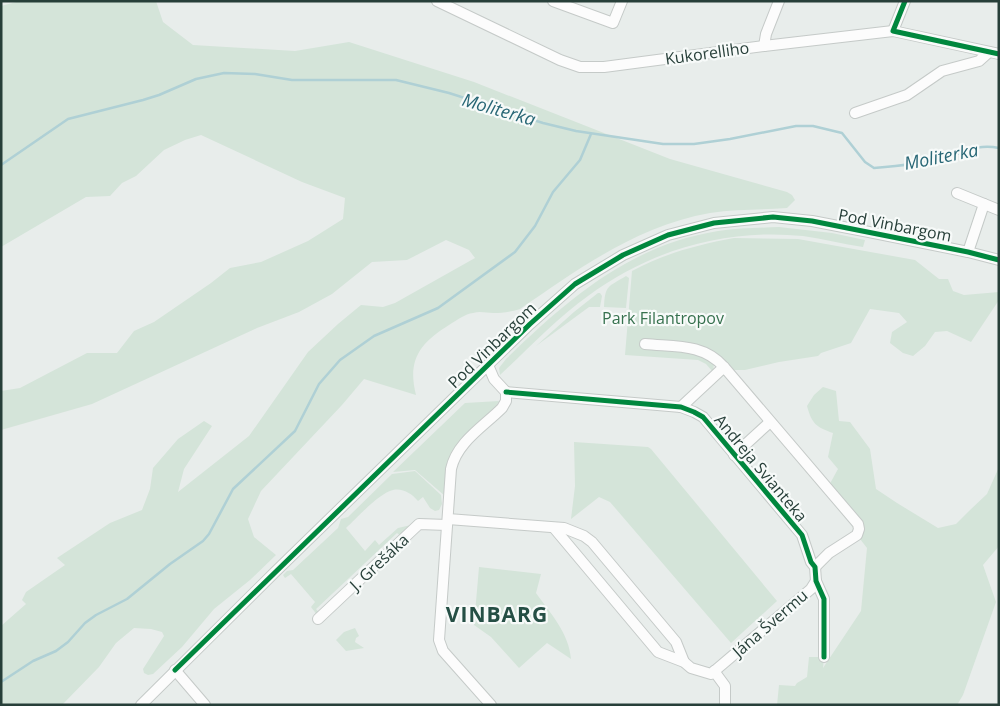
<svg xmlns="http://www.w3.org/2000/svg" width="1000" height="706" font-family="'Open Sans',sans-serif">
<rect width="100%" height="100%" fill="#e8edeb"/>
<g fill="#d4e4d9">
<path d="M20,1H156L163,22L193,45L295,51L349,42L474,82L670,159L787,192L792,195L795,200L787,208C761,210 736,209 710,213C637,226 580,268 520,309C510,312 503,313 493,313C487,313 480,311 473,313C465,314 457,320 449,325C420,343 407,360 416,395L364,379L342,405L261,491L248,519L254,537L276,555L250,580L214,609L182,647L153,674L148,675L144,673L143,669L164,636L162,632L151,629L134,628L116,643L99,667L62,705H1V626L26,604L22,600L26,592L65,565L57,558L110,523L142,510L150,489L153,468L178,439L204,421L212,426L184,469L178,492L249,436L308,352L338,324L361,305L383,307L395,303L475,258L469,250L446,240L407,260L372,262L332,294L299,312L257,328L92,404L1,430V391L20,388L87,353H117L134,331L154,322L211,283L230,268L261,262L308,241L343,219L345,198L302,182L201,135L185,140L164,150L136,176L122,183L110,196L86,197L1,247V6Z"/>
<path d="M779,227L832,233L865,240L863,247C843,244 823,239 803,236C726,228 650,250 588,296C556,319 529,348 500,375L499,368L506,359C568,299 630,245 718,231C738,228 759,228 779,227Z"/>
<path d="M734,238L798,239L915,260L939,279H948L953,291L964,295L999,292V300L971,342L947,331L935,332L925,346L913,356L903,353L890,343L892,332L907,322L899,313L870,309L851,343L821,353L818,356L779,362L745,370H727L699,354L714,364L713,372L706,364L698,360L625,355L632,271C666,253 697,245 734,238Z"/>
<path d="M626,276L629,278L626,308L604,307C605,285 608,287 626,276Z"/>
<polygon points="598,293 600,293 602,296 600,307 589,307 536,346 574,312"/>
<path d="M823,387L836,391L839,421L850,422L870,449L876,489L897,503L938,528L956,524L969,511L987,494L999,467V546L983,565L996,602L963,695L957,705H777L779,685L795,686L797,683L807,677L809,657H824L823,668L861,611L867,548L857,535L859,529L827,489L838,469L828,457L833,433C816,427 812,424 807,406L814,395Z"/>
<polygon points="499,401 495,408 454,449 446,470 445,496 415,470 393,472 465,403"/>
<polygon points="574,442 648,447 651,449 777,601 731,643 610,502 599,497 571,519 575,486"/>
<path d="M415,471L441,495L442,504L439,510L435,511L430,508L423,497L418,501C412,494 403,488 393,490C379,493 357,518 346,528L365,551L375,540L379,545L398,528L411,525L402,537L397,533L316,609L320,614L318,616L311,607L315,602L291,574L285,578L283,575L287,571L293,570L338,528L341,519L348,517L392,474Z"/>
<path d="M479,567L541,574L536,593C551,614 569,633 571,659L547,643L519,668L491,637L474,625Z"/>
<polygon points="355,628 359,636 356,638 355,642 364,648 346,651 336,640 344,632"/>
</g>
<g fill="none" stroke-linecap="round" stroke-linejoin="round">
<g stroke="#afd0d5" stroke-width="2.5">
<path d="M1,165L68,119L143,100L159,95L196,79L224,73L255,74L292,80H396L449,93L543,123L576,131L663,144H694L730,139L796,126H813L842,133L865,162L874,168C897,166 920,164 941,159C963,154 975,143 999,148"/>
<polyline points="1,682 33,661 56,651 68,642 85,623 96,615 127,599 170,564 203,541 209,534 233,489 295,431 319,384 340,360 374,336 438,308 515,252 535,226 553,192 580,160 591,134"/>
</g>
<defs>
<g id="minor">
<polyline points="437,1 560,60 580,67 604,67 764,46 893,31 999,54"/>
<polyline points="553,1 613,23 622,1"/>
<polyline points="893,31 905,1"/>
<polyline points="764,46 766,34 779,1"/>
<polyline points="855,113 907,95 942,71 979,61 989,52"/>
<polyline points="957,193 999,210"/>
<polyline points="968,252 984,204"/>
<path d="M645,344C674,347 703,343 724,367"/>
<polyline points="488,365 494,379 506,392"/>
<polyline points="506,392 681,407 694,412 703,417 802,535 811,562 815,567 816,581 824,599 824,657"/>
<polyline points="681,407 724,367 858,524 859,529 857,535 829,553 815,567"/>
<polyline points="734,455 770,422"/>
<polyline points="448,519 564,528 584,536 592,542 676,642 684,662"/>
<polyline points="554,528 658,652 684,662 691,668 711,674 811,589 816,581"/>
<polyline points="318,619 419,524 447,525"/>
<polyline points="175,670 205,705"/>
<polyline points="714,671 725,686 725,705"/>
<polyline points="141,705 275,572 530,324 575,284 623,255 668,235 714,223 773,217 812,221 869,232 968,252 999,260"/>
<path d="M491,705L443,651L439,640L451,469C457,442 483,427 502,408L506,401V392"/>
</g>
</defs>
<use href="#minor" stroke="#c5cac8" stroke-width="12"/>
<use href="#minor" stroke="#fcfcfc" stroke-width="10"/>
<defs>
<g id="cycleway">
<polyline points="905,1 893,31 999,54"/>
<polyline points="506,392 681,407 694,412 703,417 802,535 811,562 815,567 816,581 824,599 824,657"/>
<polyline points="175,670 530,324 575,284 623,255 668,235 714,223 773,217 812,221 968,252 999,260"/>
</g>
</defs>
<use href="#cycleway" stroke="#f7faf9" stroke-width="8"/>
<use href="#cycleway" stroke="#00873e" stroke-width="5"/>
</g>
<g text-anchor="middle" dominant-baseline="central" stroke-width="4.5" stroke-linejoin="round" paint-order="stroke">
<g font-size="16" fill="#273f39" stroke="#f7faf9">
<text transform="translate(707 53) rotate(-8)">Kukorelliho</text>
<text transform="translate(895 225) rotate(11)">Pod Vinbargom</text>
<text transform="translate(492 345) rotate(-44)">Pod Vinbargom</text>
<text transform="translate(761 468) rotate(50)">Andreja Svianteka</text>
<text transform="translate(379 562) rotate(-43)">J. Grešáka</text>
<text transform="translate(770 623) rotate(-41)">Jána Švermu</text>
</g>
<g font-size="16" fill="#36714e" stroke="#f7faf9">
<text x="663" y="318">Park Filantropov</text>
</g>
<g font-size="18" font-style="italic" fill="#276675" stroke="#f7faf9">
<text transform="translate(499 109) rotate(16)">Moliterka</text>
<text transform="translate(941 156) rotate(-11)">Moliterka</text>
</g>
<g font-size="21" font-weight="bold" letter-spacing="1" fill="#254f45" stroke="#f7faf9">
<text x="497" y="614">VINBARG</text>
</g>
</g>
<rect width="1000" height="706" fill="none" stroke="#273f39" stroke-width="5"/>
</svg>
